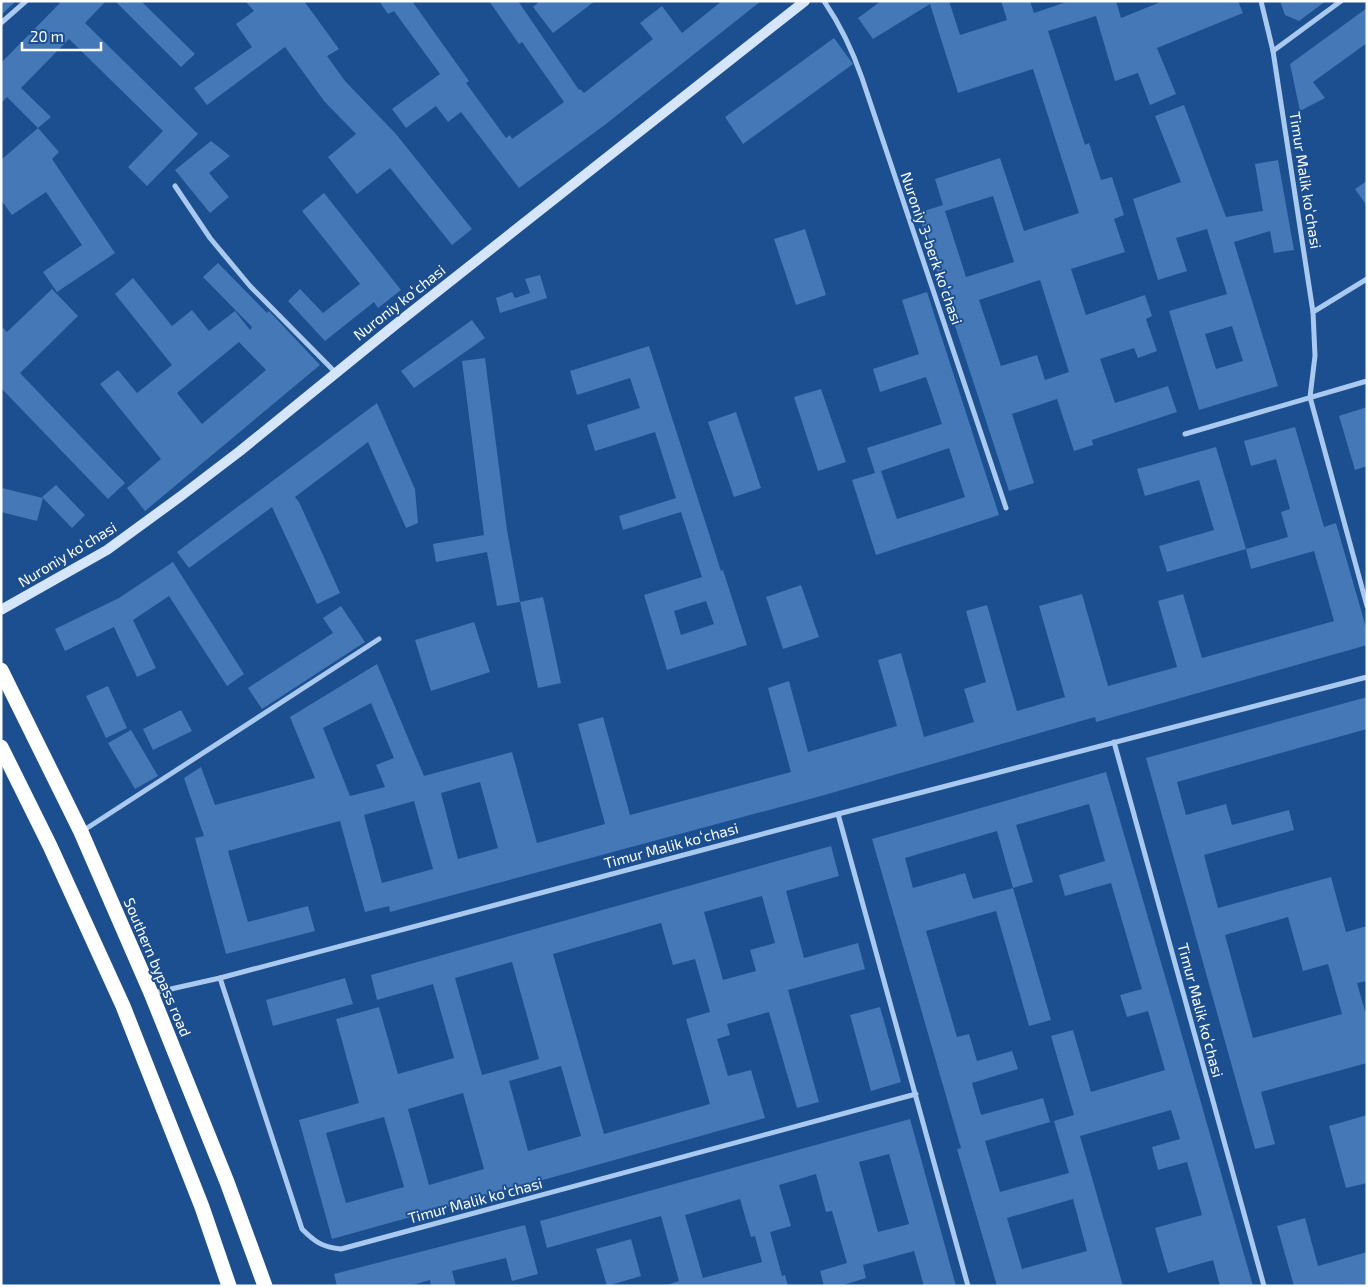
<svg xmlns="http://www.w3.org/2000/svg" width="1368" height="1287" font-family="'Exo 2',sans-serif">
<rect width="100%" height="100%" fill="#1b4f8f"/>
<g fill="#4478b7" fill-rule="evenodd">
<polygon points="1,1 16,1 1,15"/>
<polygon points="62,1 106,1 85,23 198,134 147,186 128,167 163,131 69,39 21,88 51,117 38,128 7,97 1,103 1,63"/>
<polygon points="115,1 141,1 195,54 181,67"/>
<polygon points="245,1 304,1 339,49 327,56 345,81 396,134 472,229 452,245 390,168 357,194 328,157 356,134 324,101 285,47 207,105 194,88 252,47 236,24 254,11"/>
<polygon points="379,1 412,1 469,81 466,83 506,138 510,135 512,139 564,102 522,42 519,44 489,1 518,1 579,90 580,89 584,93 653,39 640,23 662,6 682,33 722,1 761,1 606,124 519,188 461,112 448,122 436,106 406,128 392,109 440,74 394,11 388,14"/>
<polygon points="540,1 595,1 553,33 533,7"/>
<path d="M881,1H949L960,35L1007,20L1001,1H1030L1034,13L1069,1H1116L1121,18L1163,1H1238L1243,13L1157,48L1176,94L1150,105L1138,73L1115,81L1096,16L1048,31L1085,145L1089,143L1101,180L1112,177L1124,215L1114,219L1125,252L1071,269L1086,315L1145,295L1152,316L1146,319L1157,351L1138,358L1134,348L1100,359L1115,403L1168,386L1177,412L1092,440L1093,445L1074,451L1057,399L1012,414L1034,483L1009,491L918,213L943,205L935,179L1000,158L1024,231L1079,213L1033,69L958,93L930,4L873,39L858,18ZM993,196L1014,262L966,277L945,211ZM1040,280L1069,372L1045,380L1037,355L1001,366L979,300Z"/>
<polygon points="1280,1 1326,1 1299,21 1285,15"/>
<polygon points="1367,8 1367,43 1313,82 1325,98 1300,111 1290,64"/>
<polygon points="834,38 853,64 743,144 725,117"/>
<path d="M1184,105L1226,217L1263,211L1255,164L1278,160L1294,250L1274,253L1270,231L1234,242L1278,386L1199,410L1169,311L1227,294L1207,229L1176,238L1187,271L1158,280L1133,199L1181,182L1155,116ZM1232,326L1243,361L1216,369L1205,334Z"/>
<polygon points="38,128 59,152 52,159 115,253 57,292 43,272 82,245 46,192 12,215 1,200 1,160"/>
<polygon points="211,141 230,156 209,173 229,197 210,213 175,170"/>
<polygon points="1367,181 1367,206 1355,189"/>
<polygon points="324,193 401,290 378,308 374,302 325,341 288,301 300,289 323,313 360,284 302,211"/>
<polygon points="805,229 826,295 796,305 774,239"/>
<path d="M218,263L267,313L269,311L320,365L145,511L127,488L161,459L100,384L118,370L137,393L172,365L115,294L133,278L172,326L192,310L209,331L235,311L250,330L252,327L203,277ZM239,342L266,370L202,424L177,393Z"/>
<polygon points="540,275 547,298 500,313 496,298 512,292 515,298 530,293 525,279"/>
<polygon points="52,289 78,316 20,373 125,483 108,499 1,388 1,326 7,332"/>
<path d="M927,292L999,515L876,555L852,480L875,473L867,448L942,424L926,377L880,392L873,369L919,354L902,300ZM949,448L965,497L897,519L881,471Z"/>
<polygon points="472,320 485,338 414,388 401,371"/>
<path d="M649,346L721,571L723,570L747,645L667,670L644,595L702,577L681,512L623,530L619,516L676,498L655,432L595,451L587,425L640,408L630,378L577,395L570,371ZM706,601L714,624L681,635L674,611Z"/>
<polygon points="485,358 507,530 520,602 543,597 561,683 538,688 520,602 497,606 487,552 436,562 433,544 484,535 462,361"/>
<polygon points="821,389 846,462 818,471 794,397"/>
<polygon points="377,403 415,489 418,523 406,528 368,442 295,497 299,502 340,593 317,604 272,507 189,568 177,552"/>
<polygon points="1367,407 1367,466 1355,470 1339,416"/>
<polygon points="736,412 761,488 734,497 708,422"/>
<path d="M1295,427L1324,527L1336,523L1367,631V645L1096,722L1095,717L821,796L390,912L389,906L365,912L340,821L283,836L228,851L248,922L308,906L315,931L226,954L195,838L204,836L184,778L201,767L215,805L315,778L290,717L377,664L424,776L512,752L537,843L605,824L578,724L603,717L630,815L791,772L768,688L789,681L808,752L897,726L878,660L901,653L924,737L974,722L964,689L986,682L966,611L987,605L1017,711L1065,697L1039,606L1082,594L1108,686L1177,667L1158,601L1183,594L1202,658L1334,621L1314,551L1251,569L1246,549L1288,537L1281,512L1290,509L1276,459L1251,466L1244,441ZM371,703L394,758L376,765L385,787L350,796L323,728ZM480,782L498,848L458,859L441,793ZM414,801L433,869L382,883L364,815Z"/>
<polygon points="1216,447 1246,549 1167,572 1159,546 1214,530 1199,480 1145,496 1137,469"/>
<polygon points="56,485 85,515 72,528 42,497"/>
<polygon points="2,488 43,498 37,521 1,512"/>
<polygon points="173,562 244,674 227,686 169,596 133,620 156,668 137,677 114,627 65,651 55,629 119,598"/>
<polygon points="801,585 819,637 783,649 766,597"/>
<polygon points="341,606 365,642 262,709 248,688 333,633 323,618"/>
<polygon points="474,622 490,672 431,691 415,640"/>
<polygon points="108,686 127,728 106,738 86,696"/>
<path d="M1367,697V729L1177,782L1186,815L1226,804L1232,825L1289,810L1294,830L1204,855L1218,908L1331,877L1346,932L1367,926V981L1357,983L1365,1011L1367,1010V1063L1261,1092L1275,1144L1255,1149L1146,758ZM1288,917L1303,971L1328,964L1342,1014L1253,1038L1225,935Z"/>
<polygon points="181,710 192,731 153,750 143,729"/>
<polygon points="131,730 158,776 135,789 108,743"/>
<path d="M1106,772L1173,1004L1253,1286H1220L1213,1260L1168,1273L1155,1228L1202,1215L1187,1162L1158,1170L1152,1147L1180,1139L1171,1110L1080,1136L1123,1286H997L957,1149L961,1148L872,839ZM1089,804L1105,861L1059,875L1065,896L1111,883L1142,989L1120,995L1127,1017L1148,1011L1165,1070L1091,1092L1073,1030L1051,1036L1074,1115L1054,1121L1069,1173L1000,1192L985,1141L1050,1122L1043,1098L981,1115L972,1083L1018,1069L1012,1051L977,1061L969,1034L957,1037L926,931L996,911L1029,1026L1051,1020L1013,888L973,899L965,873L913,888L905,858L997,831L1013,888L1033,882L1016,825ZM1073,1199L1087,1251L1022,1269L1007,1218Z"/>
<path d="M831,846L839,876L786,891L804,958L858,943L865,969L788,990L819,1102L797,1108L769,1012L727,1024L730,1035L717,1039L728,1076L751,1070L765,1118L332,1239L299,1120L359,1103L336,1019L379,1007L398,1074L454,1058L433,984L377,1000L371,975ZM762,896L775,943L750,950L756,971L723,980L704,912ZM661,923L673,965L695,959L710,1012L686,1019L710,1104L604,1134L553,954ZM512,962L539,1059L482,1075L455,978ZM561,1066L581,1136L528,1151L509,1081ZM463,1093L484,1169L429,1185L408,1109ZM384,1117L404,1187L346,1203L326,1133Z"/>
<polygon points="345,978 353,1004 273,1026 266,1000"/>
<polygon points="880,1007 901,1082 871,1091 850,1015"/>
<polygon points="1367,1115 1367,1183 1346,1188 1329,1126"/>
<path d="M910,1119L956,1286H924L914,1251L863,1265L866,1278L840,1286H824L820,1271L847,1263L832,1211L826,1212L816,1174L779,1185L791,1226L770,1232L782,1276L785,1275L788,1286H664L679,1281L661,1216L547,1248L540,1221ZM889,1154L909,1224L878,1232L859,1162ZM740,1199L751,1237L755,1236L762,1262L703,1278L685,1215Z"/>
<polygon points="1305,1218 1318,1266 1367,1252 1367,1286 1294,1286 1277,1226"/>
<polygon points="525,1225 538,1274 512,1281 506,1258 452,1271 456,1286 431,1286 430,1280 409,1286 337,1286 334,1274"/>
<polygon points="631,1239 641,1276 607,1286 596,1249"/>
</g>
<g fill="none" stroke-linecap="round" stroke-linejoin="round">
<g stroke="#a9c9ee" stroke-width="5">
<path d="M824,1C841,26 852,49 862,78L1006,508"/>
<polyline points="1261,1 1273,51 1313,312 1315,356 1310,397 1367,606"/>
<polyline points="1,23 26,1"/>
<polyline points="1273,51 1341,1"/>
<polyline points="175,186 210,238 250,286 335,372"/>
<polyline points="1313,312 1367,279"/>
<polyline points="1185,434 1367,381"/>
<polyline points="1114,742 1264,1286"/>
<polyline points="838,814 968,1286"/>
<polyline points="81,832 379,639"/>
<path d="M220,978L302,1229C315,1242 322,1247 341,1249L916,1094"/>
<polyline points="153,993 220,978 838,814 1367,677"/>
</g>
<polyline stroke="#d6e6fa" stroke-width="10" points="1,610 107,550 181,496 240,451 395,325 805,1"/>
<g stroke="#fff" stroke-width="15">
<polyline points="1,670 81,832 151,993 227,1182 265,1286"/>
<polyline points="1,747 50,846 123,1006 202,1207 229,1286"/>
</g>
</g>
<g text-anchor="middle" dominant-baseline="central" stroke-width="4" stroke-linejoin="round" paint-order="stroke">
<g font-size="15" fill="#fff" stroke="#1b4f8f">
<text transform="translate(1306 180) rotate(81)">Timur Malik koʻchasi</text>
<text transform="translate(932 248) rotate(71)">Nuroniy 3-berk koʻchasi</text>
<text transform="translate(399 302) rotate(-38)">Nuroniy koʻchasi</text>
<text transform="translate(67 554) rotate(-31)">Nuroniy koʻchasi</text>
<text transform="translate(671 845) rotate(-15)">Timur Malik koʻchasi</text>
<text transform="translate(158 967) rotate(67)">Southern bypass road</text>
<text transform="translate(1201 1010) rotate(75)">Timur Malik koʻchasi</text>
<text transform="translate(475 1200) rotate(-15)">Timur Malik koʻchasi</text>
</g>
</g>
<rect width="1368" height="1287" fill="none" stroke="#ffffff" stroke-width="5"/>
<path d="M22 42v8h79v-8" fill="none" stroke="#ffffff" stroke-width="2.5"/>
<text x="30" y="42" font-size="15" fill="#ffffff" stroke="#1b4f8f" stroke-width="4" paint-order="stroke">20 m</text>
</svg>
